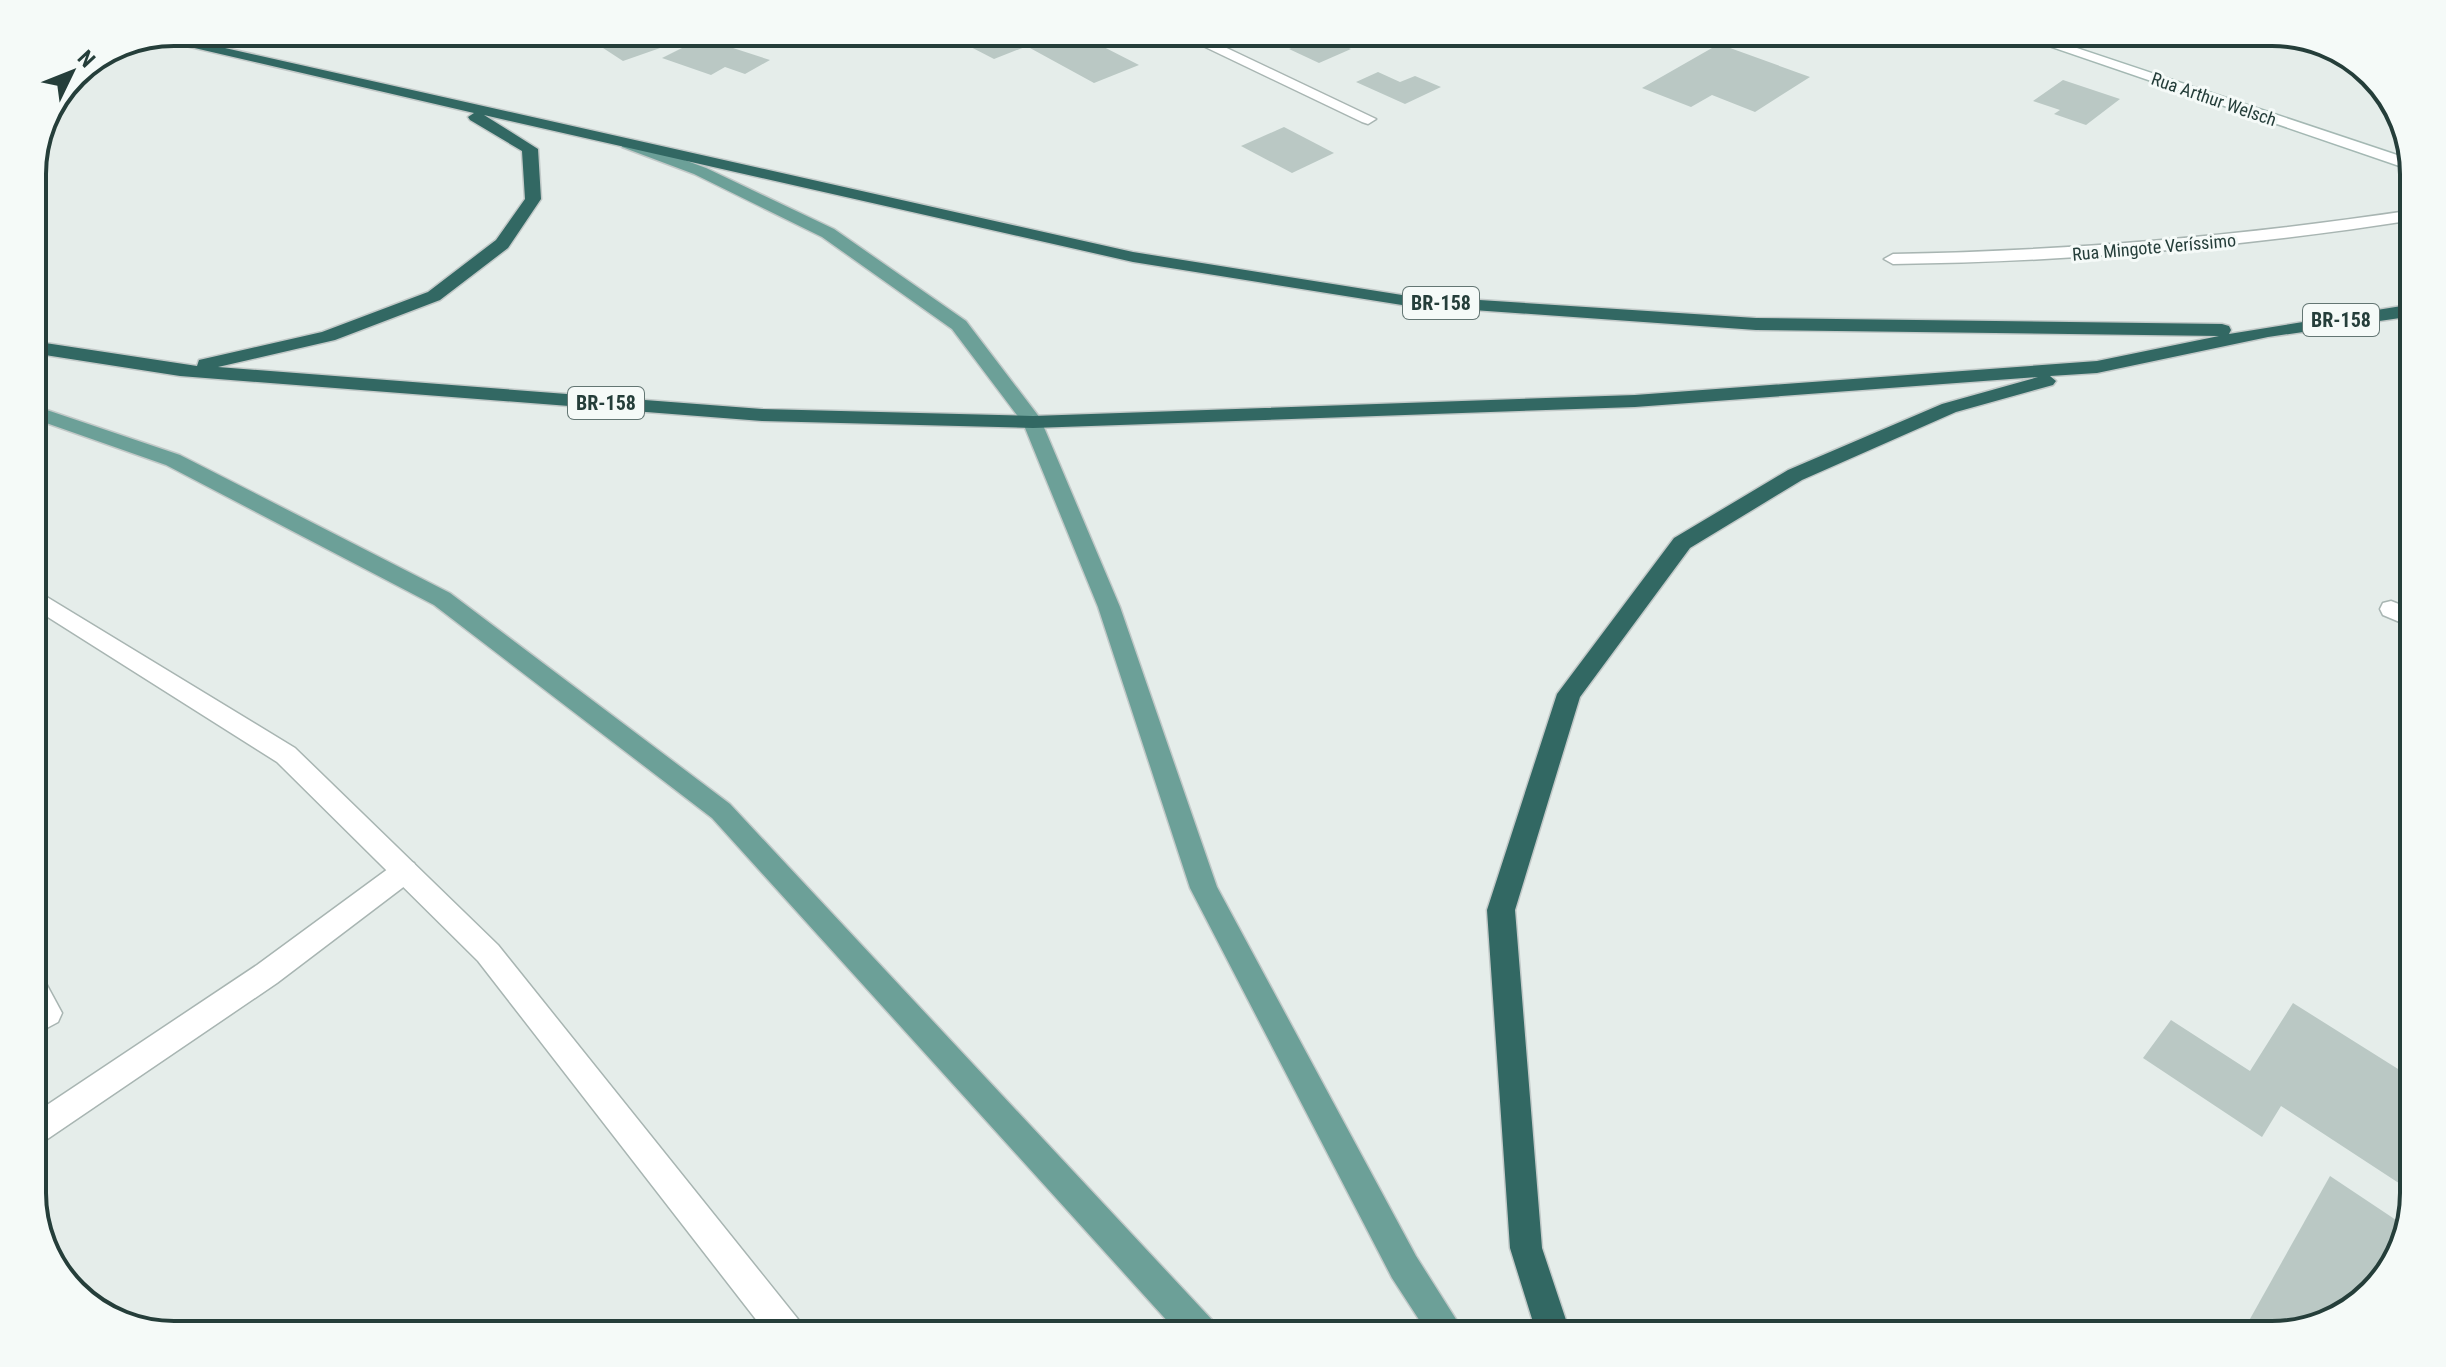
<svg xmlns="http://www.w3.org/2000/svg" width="2446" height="1367" font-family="'Roboto Condensed',sans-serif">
<rect width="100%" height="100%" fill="#e5edea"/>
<g fill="#bac8c4">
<polygon points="992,32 1063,32 994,59 963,43"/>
<polygon points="1262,32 1318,32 1285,46 1257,34"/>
<polygon points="1835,32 1872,32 1880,37 1868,44"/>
<polygon points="2112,32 2179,32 2157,47"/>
<polygon points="640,33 663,47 623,61 600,46"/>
<polygon points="1321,35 1351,49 1319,63 1289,49"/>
<polygon points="1063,36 1083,47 1094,42 1139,65 1094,83 1030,48"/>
<polygon points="702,38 770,60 745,74 725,67 711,75 662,58"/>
<polygon points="1719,44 1810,77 1755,112 1712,95 1691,107 1642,88"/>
<polygon points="1378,72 1400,82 1415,76 1441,87 1405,104 1356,82"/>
<polygon points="2063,80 2120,99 2086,125 2054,114 2060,110 2033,101"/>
<polygon points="1284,127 1334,153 1292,173 1241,146"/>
<polygon points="2293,1003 2414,1079 2414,1193 2281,1106 2262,1137 2143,1058 2171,1020 2250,1071"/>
<polygon points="2330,1176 2405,1226 2395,1264 2344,1316 2273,1335 2241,1335"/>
</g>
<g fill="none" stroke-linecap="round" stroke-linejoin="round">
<defs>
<g id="lane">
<polygon points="405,860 414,863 418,871 414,879 277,983 43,1142 32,1146 32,1115 257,965 396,863"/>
<polygon points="32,973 42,976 62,1013 58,1022 32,1036"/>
</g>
<g id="street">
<path d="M360,32L421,37L482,32C459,50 383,50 360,32Z"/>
<polygon points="1174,32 1193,32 1376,119 1368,124 1362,122"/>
<path d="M2414,210V220C2241,247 2068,262 1893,264L1884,259L1893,254C2068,251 2241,236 2414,210Z"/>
<polygon points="32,588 295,748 498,945 801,1323 806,1335 768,1335 478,961 277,762 32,607"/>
<polygon points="2391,601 2414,610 2414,628 2383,615 2380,609 2383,603"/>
</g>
<polygon id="secondary" points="2008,32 2029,32 2412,160 2414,171"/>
<g id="primary">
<polygon points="628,139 706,168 834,229 966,321 1040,418 1120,607 1217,887 1416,1256 1466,1335 1429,1335 1392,1278 1190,888 1098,607 1023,423 952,329 822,237 694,174 622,147 622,141"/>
<polygon points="32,405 180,455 450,593 730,804 1215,1323 1220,1335 1180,1335 712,818 434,605 166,465 32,418"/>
</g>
<path id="highway" d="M163,34L1133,252L1402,295L1756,318L2222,324L2229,326L2231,330L2229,334L2414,304V316L2268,337L2097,373L2050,376L2056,381L2053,385L1956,412L1802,480L1690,548L1580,697L1515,910L1542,1248L1571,1335H1537L1510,1248L1487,910L1557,694L1674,538L1788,470L1942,404L2038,377L1635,407L1033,428L762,421L180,376L32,353V341L197,366L199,360L322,332L428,292L496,240L525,199L522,151L470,120L468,117L474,113L147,37ZM484,115L1133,262L1402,305L1756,330L2219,336L2097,361L1635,395L1033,416L762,409L218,367L335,340L440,300L508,248L541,199L538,149Z"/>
</defs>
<use href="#lane" stroke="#a8b5b2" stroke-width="3"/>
<use href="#street" stroke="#a8b5b2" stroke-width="3"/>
<use href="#secondary" stroke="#a4b8b3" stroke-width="3"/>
<use href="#primary" stroke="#c2c9c8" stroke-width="3"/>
<use href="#highway" stroke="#c2c9c8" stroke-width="3"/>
<use href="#lane" fill="#fff" fill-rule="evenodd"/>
<use href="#street" fill="#fff" fill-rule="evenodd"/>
<use href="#secondary" fill="#fff" fill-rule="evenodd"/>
<use href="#primary" fill="#6ca098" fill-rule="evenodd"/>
<use href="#highway" fill="#326863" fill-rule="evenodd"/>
</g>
<g text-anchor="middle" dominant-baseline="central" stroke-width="6" stroke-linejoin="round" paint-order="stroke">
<g font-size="18" fill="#253e3a" stroke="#f5faf8">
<text transform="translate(2214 99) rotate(19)">Rua Arthur Welsch</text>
<text transform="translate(2154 247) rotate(-5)">Rua Mingote Veríssimo</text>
</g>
<g fill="#f5faf8" stroke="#637673" stroke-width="2">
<rect x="1403" y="287" width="76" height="32" rx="6"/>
<rect x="2303" y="304" width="76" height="32" rx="6"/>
<rect x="568" y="387" width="76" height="32" rx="6"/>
</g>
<g font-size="20" font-weight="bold" fill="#253e3a">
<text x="1441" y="303">BR-158</text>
<text x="2341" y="320">BR-158</text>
<text x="606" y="403">BR-158</text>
</g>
</g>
<path d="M0 0H2446V1367H0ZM174 46H2272A128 128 0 0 1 2400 174V1193A128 128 0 0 1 2272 1321H174A128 128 0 0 1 46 1193V174A128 128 0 0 1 174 46Z" fill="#f5faf8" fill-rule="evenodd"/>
<path fill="none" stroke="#253e3a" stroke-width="4" d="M174 46H2272A128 128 0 0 1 2400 174V1193A128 128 0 0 1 2272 1321H174A128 128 0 0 1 46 1193V174A128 128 0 0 1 174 46Z"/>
<g transform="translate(72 72) rotate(47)" stroke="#f5faf8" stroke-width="6" paint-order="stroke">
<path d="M0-6L14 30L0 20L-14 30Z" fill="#253e3a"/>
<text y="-12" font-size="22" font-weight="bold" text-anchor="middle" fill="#253e3a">N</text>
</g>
</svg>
